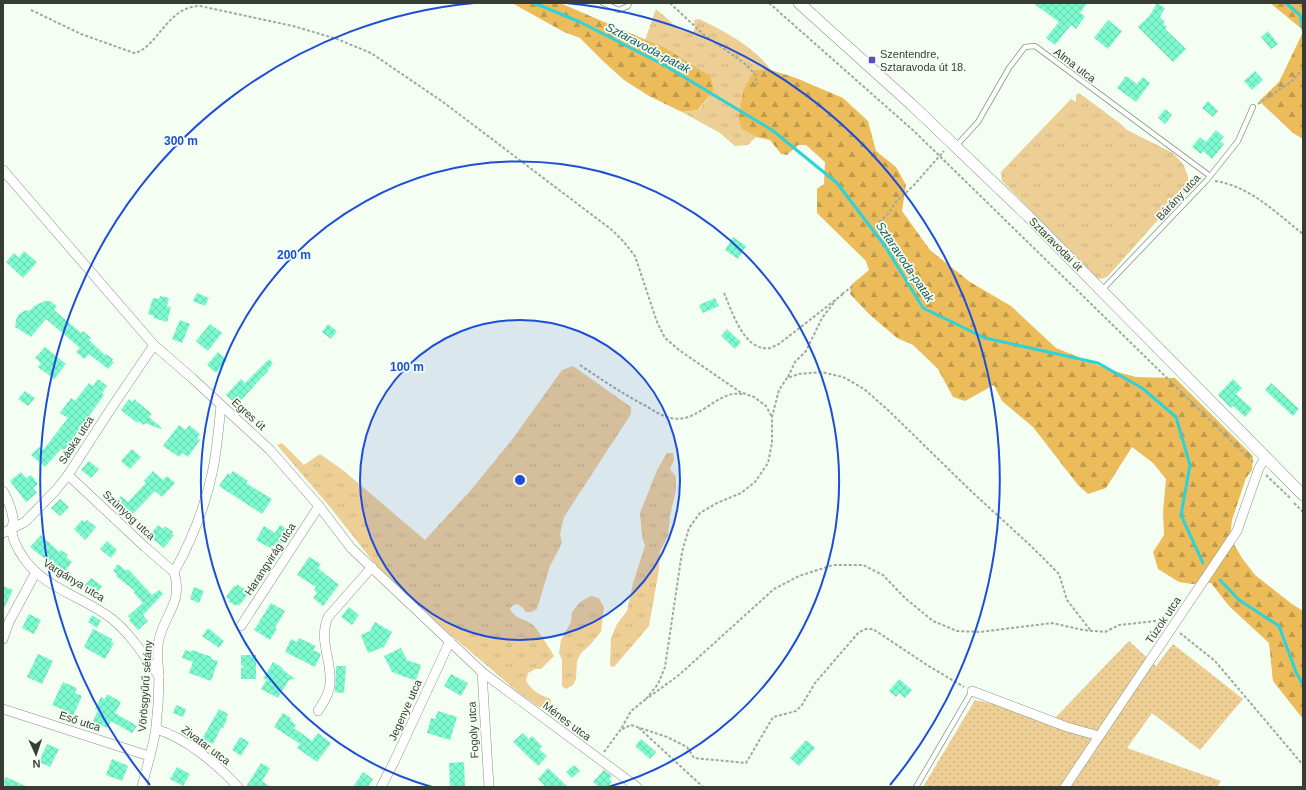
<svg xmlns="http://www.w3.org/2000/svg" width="1306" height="790" font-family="Arial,sans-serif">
<defs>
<pattern id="grass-tufts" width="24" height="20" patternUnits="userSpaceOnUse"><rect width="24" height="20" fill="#edce95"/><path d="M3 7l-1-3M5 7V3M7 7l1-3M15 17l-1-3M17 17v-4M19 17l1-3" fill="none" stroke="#ccb281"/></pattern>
<pattern id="forest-firs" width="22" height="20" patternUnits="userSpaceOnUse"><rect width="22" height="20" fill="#ecbc5b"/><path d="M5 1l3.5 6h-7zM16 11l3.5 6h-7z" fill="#c09a4c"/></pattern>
<pattern id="garden-dots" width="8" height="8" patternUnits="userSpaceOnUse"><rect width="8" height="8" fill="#edce95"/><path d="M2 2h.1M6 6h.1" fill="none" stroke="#ccb281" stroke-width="1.8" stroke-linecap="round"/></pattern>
<pattern id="building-cross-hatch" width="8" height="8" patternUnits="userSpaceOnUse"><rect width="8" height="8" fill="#7df9d0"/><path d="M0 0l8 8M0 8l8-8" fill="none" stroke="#6dd6b3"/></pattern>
</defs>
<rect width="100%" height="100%" fill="#f4fef2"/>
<g fill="url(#grass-tufts)">
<path d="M656,9L680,30L693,32L695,28L694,20L699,19C726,32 753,46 771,70L754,71L742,129L756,137L748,145L735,146L720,133L682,112L699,110L714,90L711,76L645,40Z"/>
<polygon points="1079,93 1121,124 1127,130 1173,153 1183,164 1188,176 1188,186 1183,196 1165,212 1108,276 1102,279 1097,278 1002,181 1001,172 1071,99 1076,102 1076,95"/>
<path d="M573,366L631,407V414L564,517L560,534L562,543L550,566L537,609L531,612H526L522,607L517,604L512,606L510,609C516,620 524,618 533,625C536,627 553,653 554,656L541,669H535L528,673L526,681C532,691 540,695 551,699V706L546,708L539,707L518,692L444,629L375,564L330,507L277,445L282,443L304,465L320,454L344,471L425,540L470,491L511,441L562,370Z"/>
<polygon points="667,453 673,453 674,460 670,469 676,477 676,490 670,516 668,536 660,551 659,569 649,626 614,667 610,666 611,638 617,624 627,611 633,583 645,546 642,536 640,513 657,470"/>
<polygon points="591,596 599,598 604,608 601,632 589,646 581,653 577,661 576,679 573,685 566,689 562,686 562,660 559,653 561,640 571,622 572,612 580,602"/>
</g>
<g fill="url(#forest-firs)">
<polygon points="512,3 560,3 665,48 692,65 711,76 714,90 698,110 682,112 649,96 624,80 604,62 580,38 564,32"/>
<polygon points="1270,3 1303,3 1303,30"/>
<polygon points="1303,32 1303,139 1293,133 1259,101 1279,82"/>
<polygon points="754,70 771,70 796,78 843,98 868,121 876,151 896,167 906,185 902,211 930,250 970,282 1011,306 1056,348 1110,370 1136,377 1175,378 1253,456 1252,470 1246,478 1232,520 1230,537 1242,558 1255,575 1292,604 1303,611 1303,719 1273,681 1269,643 1229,606 1211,583 1192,584 1179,582 1158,569 1153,552 1164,535 1163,512 1166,479 1153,463 1132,447 1106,488 1088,494 1078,485 1033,427 1002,401 994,385 965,401 953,397 938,369 913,345 897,338 869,314 850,294 851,285 869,270 866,261 817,213 817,189 824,184 825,162 806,145 798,145 787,155 781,154 770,140 756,137 742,129 738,117 744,89"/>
</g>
<polygon fill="url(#garden-dots)" points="1129,641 1156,666 1173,644 1243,699 1200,750 1152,713 1127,748 1221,781 1217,787 923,787 975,700 1055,718"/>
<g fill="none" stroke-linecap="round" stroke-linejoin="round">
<g stroke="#2cd3d8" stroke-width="3">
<polyline points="534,3 580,22 664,65 772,130 837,183 885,246 923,308 985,338 1098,363 1142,388 1176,417 1190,465 1181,515 1203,563"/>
<polyline points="1286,3 1300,15 1303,29"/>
<polyline points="1220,580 1239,600 1279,626 1296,672 1303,685"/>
</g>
</g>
<g fill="url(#building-cross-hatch)">
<polygon points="1033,3 1087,3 1080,13 1085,16 1076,29 1071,25 1055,45 1046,38 1059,22"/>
<polygon points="1157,3 1165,8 1160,17 1165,22 1163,24 1167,27 1165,29 1186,49 1173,62 1138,27 1150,15"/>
<polygon points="1108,20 1122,31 1108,49 1094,38"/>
<polygon points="1268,31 1278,44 1271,49 1261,37"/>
<polygon points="1255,71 1263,80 1252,90 1244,81"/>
<polygon points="1126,76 1137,84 1143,77 1150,83 1136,102 1117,88"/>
<polygon points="1208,101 1218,111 1213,117 1202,108"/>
<polygon points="1165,109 1172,115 1165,124 1158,118"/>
<polygon points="1216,130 1224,137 1220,141 1224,144 1212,159 1203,151 1201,154 1192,147 1200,137 1206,142"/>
<polygon points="733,237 746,246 738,259 725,250"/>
<polygon points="24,251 37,262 23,278 6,262 14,253 19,258"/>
<polygon points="197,293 209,298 205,306 193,301"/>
<polygon points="160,296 169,298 167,306 171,307 167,322 154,318 154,316 148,314 153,298 159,299"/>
<polygon points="715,298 719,306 703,313 699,305"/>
<polygon points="45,301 50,301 57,306 54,310 81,333 83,331 91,338 89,340 105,355 106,354 113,359 112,361 114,362 108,369 89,354 84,359 76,352 80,348 46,319 31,337 15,327 16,320 19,314 26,310 29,311 36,305"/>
<polygon points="180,320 190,324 182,343 172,339"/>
<polygon points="210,324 222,333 208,351 196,341"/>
<polygon points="328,324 337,331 331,339 322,332"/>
<polygon points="727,329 741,342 735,349 721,336"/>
<polygon points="45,347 66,364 54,379 38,367 41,363 35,358"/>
<polygon points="218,352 227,360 216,373 207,365"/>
<polygon points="269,359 273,363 267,371 268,372 261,378 237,405 226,395 241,379 245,383"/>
<polygon points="98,379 107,386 102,393 104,395 64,451 61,449 45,467 31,455 39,447 42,450 44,449 68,418 60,413 71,398 75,401 89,383 93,386"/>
<polygon points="1233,379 1242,388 1236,394 1252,409 1245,417 1233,406 1231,408 1218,395"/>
<polygon points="1271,383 1299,409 1293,416 1265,390"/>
<polygon points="25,391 35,398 28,406 18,399"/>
<polygon points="129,399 132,402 134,399 152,414 149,417 162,428 161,429 145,423 144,425 138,421 137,423 121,410"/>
<polygon points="179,425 186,430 189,425 200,434 197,438 200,440 188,457 182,453 179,457 163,446"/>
<polygon points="132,449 141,457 130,469 121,461"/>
<polygon points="89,461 99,469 91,478 81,470"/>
<polygon points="153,471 163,480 167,476 175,483 162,497 155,491 129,518 114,504 121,496 128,502 146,483 144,481"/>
<polygon points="233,471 248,481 246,483 272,499 262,514 219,486 228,473 230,475"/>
<polygon points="21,472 26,478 31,475 38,484 33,488 37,493 26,502 10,481"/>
<polygon points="60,499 69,507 60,516 51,508"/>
<polygon points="82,520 85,522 87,520 96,527 85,540 74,529"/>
<polygon points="158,525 163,529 165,526 173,532 172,534 174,535 164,548 149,536"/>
<polygon points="280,525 290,531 279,549 272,545 270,548 256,540 264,526 275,533"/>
<polygon points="41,535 59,552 61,550 68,555 66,557 72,562 65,571 62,568 60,571 30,547"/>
<polygon points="107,541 117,550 111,558 100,549"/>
<polygon points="309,557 321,564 318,568 339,585 323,606 313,598 317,593 314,590 316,587 297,575"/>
<polygon points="118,564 126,571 128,569 152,595 159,590 163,594 143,615 148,621 138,630 129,620 131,619 128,616 143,603 134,593 135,591 116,576 117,574 113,571"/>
<polygon points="91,578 102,586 95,595 84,586"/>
<polygon points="237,584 246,590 245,592 248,594 239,606 237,604 236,606 228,601 230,600 226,597 234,586 236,587"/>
<polygon points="3,586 13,590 3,610"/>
<polygon points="194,587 204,591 199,603 190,599"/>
<polygon points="271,603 285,611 275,628 277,629 270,640 254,630"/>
<polygon points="349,607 359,615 352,625 341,617"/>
<polygon points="29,614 41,620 34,634 22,628"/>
<polygon points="92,615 101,621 97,628 88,622"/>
<polygon points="375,622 392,632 384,647 368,653 361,635 370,631"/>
<polygon points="208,628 224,641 219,648 202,636"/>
<polygon points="93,629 112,639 111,642 114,643 105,659 84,647"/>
<polygon points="299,638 316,646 313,650 321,654 315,667 285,652 291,639 297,642"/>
<polygon points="401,648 407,660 421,665 416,681 392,672 384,656"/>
<polygon points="185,650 191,652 192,650 212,657 211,659 218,661 211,681 189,673 193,662 182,658"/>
<polygon points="38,654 53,661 42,684 27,677"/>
<polygon points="241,655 256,655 256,679 241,679 241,667 246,669 241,665"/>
<polygon points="273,662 283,668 282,669 295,679 289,680 278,698 261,689 267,679 263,679"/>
<polygon points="336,666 346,666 344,693 335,692"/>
<polygon points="451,674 468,683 461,696 444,686"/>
<polygon points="899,679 912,690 905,698 899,693 896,697 889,691"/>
<polygon points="63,682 77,688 75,693 82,696 72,718 62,713 64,710 52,705"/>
<polygon points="107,694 121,702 115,713 137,726 132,733 111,721 107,728 93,721 98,710 95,709 101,697 105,699"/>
<polygon points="176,705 186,709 183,717 173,713"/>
<polygon points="219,709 228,714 226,719 227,719 223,728 221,728 213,744 202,739"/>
<polygon points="438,711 457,717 450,740 427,733 431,718 435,719"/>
<polygon points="283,713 291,718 290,720 296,725 294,728 312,741 318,733 331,743 317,762 297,748 300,744 274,727"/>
<polygon points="523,733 529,739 532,736 542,746 539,749 547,756 538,766 513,742"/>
<polygon points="240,737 249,742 241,756 232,750"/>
<polygon points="641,739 656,752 650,759 635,746"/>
<polygon points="806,740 815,748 799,766 790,758"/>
<polygon points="47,744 59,749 50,767 39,762"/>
<polygon points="112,759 128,766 122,781 106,775"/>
<polygon points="464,762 465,787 450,787 449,763"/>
<polygon points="261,763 270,768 262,781 271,787 246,787"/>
<polygon points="574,765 580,771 572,778 566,772"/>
<polygon points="177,767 190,774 183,786 170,779"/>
<polygon points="548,768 568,787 546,787 538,779"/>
<polygon points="604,770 612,776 609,779 612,782 608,787 599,787 593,782"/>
<polygon points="363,772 373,779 368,787 353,787"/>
<polygon points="6,777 28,787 3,787 3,783"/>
</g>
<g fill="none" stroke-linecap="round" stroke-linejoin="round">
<defs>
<g id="service">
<polyline points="603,3 619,10 628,6 629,3"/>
<polyline points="956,146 978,122 1009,68 1025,47 1035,46 1210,176"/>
<polyline points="1102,290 1207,180 1238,141 1253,107"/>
<polyline points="916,787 972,691"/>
</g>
<g id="minor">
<polyline points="3,170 154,345 192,378 270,450 319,506 351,548 482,672 637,787"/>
<polyline points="68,475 145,547 174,572"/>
<path d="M3,491C8,500 12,509 13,519C14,522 12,525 12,528C11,537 18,550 23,557C43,588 84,597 112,619C131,634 145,657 159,676"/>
<polyline points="3,533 25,522 56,490 68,475 110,410 154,345"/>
<polyline points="241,626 319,506"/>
<polyline points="3,639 9,622 36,572"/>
<polyline points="482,672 489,787"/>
<polyline points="972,691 1067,727 1099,736"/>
<polyline points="3,709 149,756"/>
<path d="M318,711C323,703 330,693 330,683C332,659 318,641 328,617L372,567"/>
<path d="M156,729C186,738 217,764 238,787"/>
<path d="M142,787C146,769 154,745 156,727C158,710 159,692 159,675C158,665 157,655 158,645C162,615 184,605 174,572C192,540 206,504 213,469C217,448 219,427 221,405"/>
<polyline points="381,787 394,762 450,641"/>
<polyline points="1065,787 1237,531 1259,468 1265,458"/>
</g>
<polyline id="tertiary" points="799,3 911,104 1028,216 1303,495"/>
</defs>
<use href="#service" stroke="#879684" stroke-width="6"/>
<use href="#minor" stroke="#879684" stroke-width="10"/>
<use href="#tertiary" stroke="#879684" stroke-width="12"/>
<g stroke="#a0a99f" stroke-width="2" stroke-dasharray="3 2" stroke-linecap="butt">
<polyline points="670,3 703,34 744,63 755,74 757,85"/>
<polyline points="769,3 915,132 1253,462"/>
<path d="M31,10L81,34L134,53C157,49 167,6 200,6L293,26L337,39L371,53L443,102L612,230L624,242L635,256L657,322L665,338L679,350L740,392L754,397L766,406L772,417"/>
<polyline points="1258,104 1291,82 1303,69"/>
<path d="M1215,181C1250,186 1276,213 1303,234"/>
<polyline points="879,222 888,214 896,202 914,185 944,151"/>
<path d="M724,293C732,311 744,352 770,348C773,347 776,345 779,344L843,294"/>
<polyline points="842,294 853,286"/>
<path d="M580,365C602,380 623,394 646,406C654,411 662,416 671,418C679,420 688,418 695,414C710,407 724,391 742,394"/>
<polyline points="788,377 795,362 806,351 822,318 836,300"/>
<polyline points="1266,475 1290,498"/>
<polyline points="1294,503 1303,512"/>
<polyline points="1180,633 1215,661 1303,765"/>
<polyline points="649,697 679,675 774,589 799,576 833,565 863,565 883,575 905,598 933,621 957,631 980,632 1052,623 1083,630 1105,632 1119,625 1165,620"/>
<polyline points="646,699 658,684 665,667 682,552 689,528 700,513 717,503 741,493 755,482 768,463 772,443 772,417 779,390 787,378 799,374 821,372 843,377 864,389 888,410 971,491 1032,547 1059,574 1067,600 1091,631"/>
<polyline points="639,728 703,787"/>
<polyline points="622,729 631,725 667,737 687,747 694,758 746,763 773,717 796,711 802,705 815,683 859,632 866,629 873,629 927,665 964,687"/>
<polyline points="604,752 621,729 631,711 646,699"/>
</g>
<use href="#service" stroke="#fff" stroke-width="4.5"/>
<use href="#minor" stroke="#fff" stroke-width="9"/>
<use href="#tertiary" stroke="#fff" stroke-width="11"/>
</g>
<circle cx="520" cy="480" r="160" fill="#1d4ed8" fill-opacity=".12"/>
<g fill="none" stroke="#1d4ed8" stroke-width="2">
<circle cx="520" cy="480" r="160"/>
<path d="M432 787A319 319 0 1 1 608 787"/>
<path d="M150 785A479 479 0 0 1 474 3M566 3A479 479 0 0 1 890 785"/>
</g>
<rect fill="#5f4bc3" stroke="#f4fef2" stroke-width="1.5" x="868" y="56" width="8" height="8" rx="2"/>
<g text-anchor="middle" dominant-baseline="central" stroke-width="3.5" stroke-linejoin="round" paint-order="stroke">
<g font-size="11" fill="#363d35" stroke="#f4fef2" text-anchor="start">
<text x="880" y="54">Szentendre,<tspan x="880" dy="13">Sztaravoda út 18.</tspan></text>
</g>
<g font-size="11" fill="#363d35" stroke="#f4fef2">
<text transform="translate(1075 65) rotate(37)">Alma utca</text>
<text transform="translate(1178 197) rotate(-47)">Bárány utca</text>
<text transform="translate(1056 244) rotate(45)">Sztaravodai út</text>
<text transform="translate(249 414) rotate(42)">Egres út</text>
<text transform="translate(76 440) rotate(-57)">Sáska utca</text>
<text transform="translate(129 515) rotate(43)">Szúnyog utca</text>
<text transform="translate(270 559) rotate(-57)">Harangvirág utca</text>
<text transform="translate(74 580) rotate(32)">Vargánya utca</text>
<text transform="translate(1163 620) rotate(-56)">Túzok utca</text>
<text transform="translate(145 686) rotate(-86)">Vörösgyűrű sétány</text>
<text transform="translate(405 710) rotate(-66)">Jegenye utca</text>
<text transform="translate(80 721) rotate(18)">Eső utca</text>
<text transform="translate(567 721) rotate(37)">Ménes utca</text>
<text transform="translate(473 730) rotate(-93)">Fogoly utca</text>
<text transform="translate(206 745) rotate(37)">Zivatar utca</text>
</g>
<g font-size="12" font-style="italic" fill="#1d5c5e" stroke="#f4fef2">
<text transform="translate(648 48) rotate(28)">Sztaravoda-patak</text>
<text transform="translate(905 262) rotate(56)">Sztaravoda-patak</text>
</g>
</g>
<circle cx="520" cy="480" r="6" fill="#1d4ed8" stroke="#f4fef2" stroke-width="2"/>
<g font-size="12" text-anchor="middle" font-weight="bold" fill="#1d4ed8" stroke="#f4fef2" stroke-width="3.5" stroke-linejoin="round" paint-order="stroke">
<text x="181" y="145">300 m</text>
<text x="294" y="259">200 m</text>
<text x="407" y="371">100 m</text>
</g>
<rect width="1306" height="790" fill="none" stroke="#363d35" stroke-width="8"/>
<g transform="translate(36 754) rotate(177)" stroke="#f4fef2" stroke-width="3" paint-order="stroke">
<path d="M0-3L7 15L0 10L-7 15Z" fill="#363d35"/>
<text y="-6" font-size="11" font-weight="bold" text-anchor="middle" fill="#363d35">N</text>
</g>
</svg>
